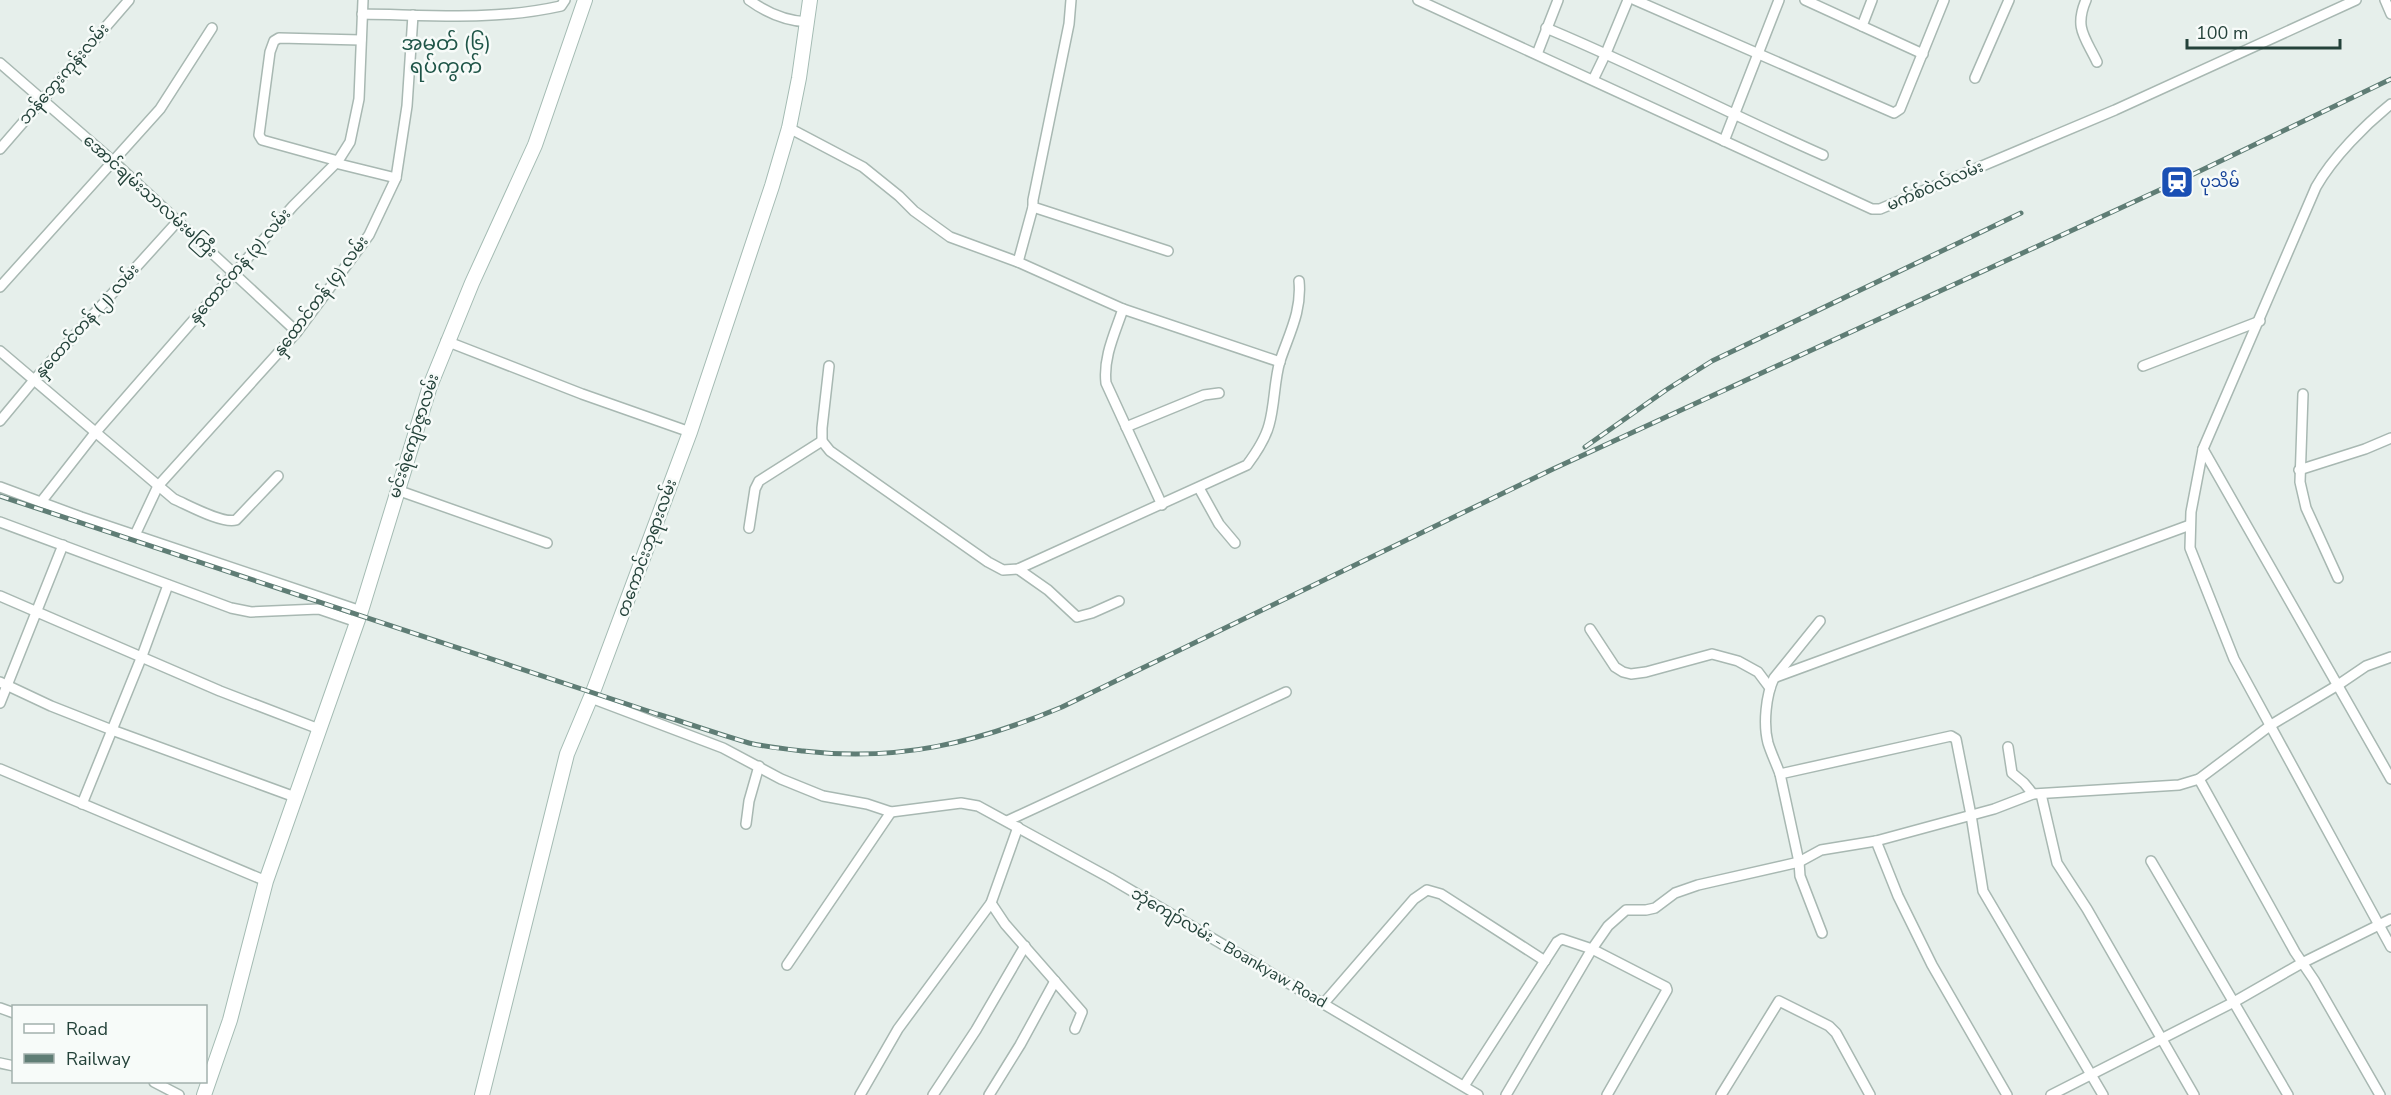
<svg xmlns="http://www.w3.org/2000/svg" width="2391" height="1095" font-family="'Nunito Sans','Noto Sans Myanmar',sans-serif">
<rect width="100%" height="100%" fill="#e6efeb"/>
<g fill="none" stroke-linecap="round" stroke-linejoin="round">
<defs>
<g id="street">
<path d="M749,0C767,13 785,21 808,22"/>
<polyline points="1071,0 1069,24 1033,200 1033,207 1168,251"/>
<polyline points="1418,0 1872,209 1880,209 2115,110 2356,0"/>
<polyline points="1635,0 1894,113 1900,109 1944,0"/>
<polyline points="1805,0 1923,54"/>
<path d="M2086,0C2074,28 2085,37 2097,62"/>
<polyline points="2385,0 2391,14"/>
<path d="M362,14C431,15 494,21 561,6L565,0"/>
<polyline points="1862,26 1872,0"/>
<path d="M1546,28C1640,67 1730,114 1823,155"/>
<polyline points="1537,54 1558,0"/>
<polyline points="0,63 114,162 297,332"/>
<polyline points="1975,78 2009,0"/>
<polyline points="1593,80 1606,53 1628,0"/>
<path d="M2391,104C2365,125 2333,157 2316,187L2203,449L2191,512L2190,548L2234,659L2391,947"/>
<polyline points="789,128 863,167 899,196 914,211 950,237 1018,262 1123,309 1280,362"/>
<polyline points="1724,141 1779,0"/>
<polyline points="0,149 129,0"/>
<polyline points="338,161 262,140 259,135 270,52 274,41 279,38 361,40"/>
<polyline points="335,163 396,178"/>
<polyline points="1018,262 1033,207"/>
<polyline points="0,287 160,109 212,28"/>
<path d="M1123,309C1115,333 1103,357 1106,383L1162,505"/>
<polyline points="446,341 582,394 690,432"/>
<path d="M0,351L174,499C188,505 222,524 236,520L278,476"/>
<path d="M829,366L822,428V441L830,451L988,562L1003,570L1018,569L1247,465C1256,453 1265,440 1269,425C1275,404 1274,381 1280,361C1289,334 1302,311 1299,281"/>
<polyline points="2143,366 2260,321"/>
<polyline points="2303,394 2300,482 2306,508 2338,578"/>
<polyline points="0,421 34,380 177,222"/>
<polyline points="1126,427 1204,395 1219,393"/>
<polyline points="2203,449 2391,779"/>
<polyline points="2299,470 2365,449 2391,438"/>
<polyline points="0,487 81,517 361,611"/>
<polyline points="1199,488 1219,524 1235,543"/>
<polyline points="397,490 547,543"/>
<polyline points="41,502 95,433 293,206 338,161 350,142 359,99 363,0"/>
<polyline points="0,522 231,608 251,612 319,609 357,622"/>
<polyline points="749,528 755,489 759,481 822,441"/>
<polyline points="135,535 158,486 297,332 369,235 396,178 407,106 413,15"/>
<polyline points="1018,569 1048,590 1077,617 1092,613 1119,601"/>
<polyline points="0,596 220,691 319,729"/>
<path d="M1820,621L1774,678C1766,695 1763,724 1768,743C1771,753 1776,763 1780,774L1951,736L1956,739L1971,815L1983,891L2103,1095"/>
<polyline points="1590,629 1615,667 1623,672 1631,674 1646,672 1712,654 1738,661 1758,672 1770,688"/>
<polyline points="1776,677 2190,525"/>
<polyline points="0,682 51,706 112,730 295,797"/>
<polyline points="591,698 723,748 781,779 823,796 867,804 891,812 961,803 978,806 1110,878 1478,1095"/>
<polyline points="0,703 63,545"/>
<polyline points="2008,747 2012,773 2024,783 2033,794"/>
<polyline points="0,769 266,881"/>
<polyline points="1780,774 1799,862 1800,876 1822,933"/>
<polyline points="2199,779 2295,952 2314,980 2380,1095"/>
<polyline points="2041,794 2057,863 2087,909 2194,1095"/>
<polyline points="82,804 142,656 168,585"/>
<polyline points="1007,821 1286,692"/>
<polyline points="746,824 749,801 759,766"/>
<polyline points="1876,841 1898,896 1932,965 2007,1095"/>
<polyline points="2151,861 2288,1095"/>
<polyline points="991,903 1005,924 1082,1012 1075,1029"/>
<polyline points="787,965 891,812"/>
<polyline points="1324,1003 1414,899 1427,890 1441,894 1545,961"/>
<polyline points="0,1008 14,1013"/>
<polyline points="0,1063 14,1066"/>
<polyline points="154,1082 179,1095"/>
<polyline points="1464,1086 1557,942 1562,939 1592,949 1666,987 1667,990 1607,1095"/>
<polyline points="860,1095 898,1029 991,903 1018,827"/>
<polyline points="933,1095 976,1030 1025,946"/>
<polyline points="989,1095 1020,1045 1055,981"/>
<polyline points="1506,1095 1592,949 1608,926 1626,910 1646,910 1655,908 1675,893 1698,885 1799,862 1821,850 1876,841 1994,809 2033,794 2179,785 2199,779 2271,725 2338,685 2366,666 2391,657"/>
<polyline points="1721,1095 1779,1001 1829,1026 1836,1033 1870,1095"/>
<polyline points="2051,1095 2234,1002 2302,963 2391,919"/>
</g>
<g id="secondary">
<polyline points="204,1095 230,1020 266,881 361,611 430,386 472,283 535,145 585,0"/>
<polyline points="482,1095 567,754 593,692 690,432 772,186 789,128 799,78 810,0"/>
</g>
</defs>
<use href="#street" stroke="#a8b8b2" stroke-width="12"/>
<use href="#secondary" stroke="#a4bbb3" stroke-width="16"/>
<use href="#street" stroke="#fff" stroke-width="9"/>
<use href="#secondary" stroke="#fff" stroke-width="14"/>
<defs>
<g id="rail">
<polyline points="1585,447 1666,390 1712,361 2021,213"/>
<path d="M0,496L657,714C687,723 718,734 749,743C766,747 785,749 803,751C898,762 976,743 1062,707L1553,469L2177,182L2391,79"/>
</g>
</defs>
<use href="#rail" stroke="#5f7d75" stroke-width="5"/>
<use href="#rail" stroke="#f7fbf9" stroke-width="3" stroke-dasharray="9" stroke-linecap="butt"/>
</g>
<defs>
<symbol id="station-square" viewBox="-11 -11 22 22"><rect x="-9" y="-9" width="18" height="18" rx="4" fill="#1a4fb4" stroke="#f7fbf9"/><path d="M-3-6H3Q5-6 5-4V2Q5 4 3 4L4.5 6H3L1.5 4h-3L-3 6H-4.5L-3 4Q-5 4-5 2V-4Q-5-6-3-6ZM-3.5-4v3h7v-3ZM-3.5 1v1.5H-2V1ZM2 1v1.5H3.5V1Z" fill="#fff"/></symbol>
</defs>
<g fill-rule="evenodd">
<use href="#station-square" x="2158" y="163" width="38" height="38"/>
</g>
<g text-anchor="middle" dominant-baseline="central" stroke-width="5" stroke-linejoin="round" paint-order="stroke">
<g font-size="16" fill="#24423a" stroke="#f7fbf9">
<text transform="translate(64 74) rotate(-49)">ဘန်ဘွေးကုန်းလမ်း</text>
<text transform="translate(1935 186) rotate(-23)">မက်စ်ဝဲလ်လမ်း</text>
<text transform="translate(150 196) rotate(42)">အောင်ချမ်းသာလမ်းမကြီး</text>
<text transform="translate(240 266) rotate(-49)">နှထောင်တန် (၃) လမ်း</text>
<text transform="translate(321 296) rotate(-53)">နှထောင်တန် (၄) လမ်း</text>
<text transform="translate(87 321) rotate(-48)">နှထောင်တန် (၂) လမ်း</text>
<text transform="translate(414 436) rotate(-72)">မင်းရဲကျော်ဇွာလမ်း</text>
<text transform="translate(647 548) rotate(-70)">တကောင်းဘုရားလမ်း</text>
<text transform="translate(1229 948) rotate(30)">ဘုံကျော်လမ်း - Boankyaw Road</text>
</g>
<g font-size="16" fill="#164399" stroke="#f7fbf9" text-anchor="start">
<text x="2200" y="182">ပုသိမ်</text>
</g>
<g font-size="20" fill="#1f5548" stroke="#f7fbf9">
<text x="446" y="43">အမှတ် (၆)<tspan x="446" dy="23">ရပ်ကွက်</tspan></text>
</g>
</g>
<rect x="12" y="1005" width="195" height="78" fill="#f7fbf9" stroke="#a3b1ad" stroke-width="1.5"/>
<rect x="24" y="1024" width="30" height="9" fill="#ffffff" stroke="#a3b1ad" stroke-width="1.5"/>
<text x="66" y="1035" font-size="18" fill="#24423a">Road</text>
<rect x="24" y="1054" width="30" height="9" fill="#5f7d75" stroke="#a3b1ad" stroke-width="1.5"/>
<text x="66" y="1065" font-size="18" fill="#24423a">Railway</text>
<path d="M2187 39v9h153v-9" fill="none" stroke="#24423a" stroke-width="3"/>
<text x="2196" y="39" font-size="18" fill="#24423a" stroke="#f7fbf9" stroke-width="4.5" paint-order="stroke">100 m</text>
</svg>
